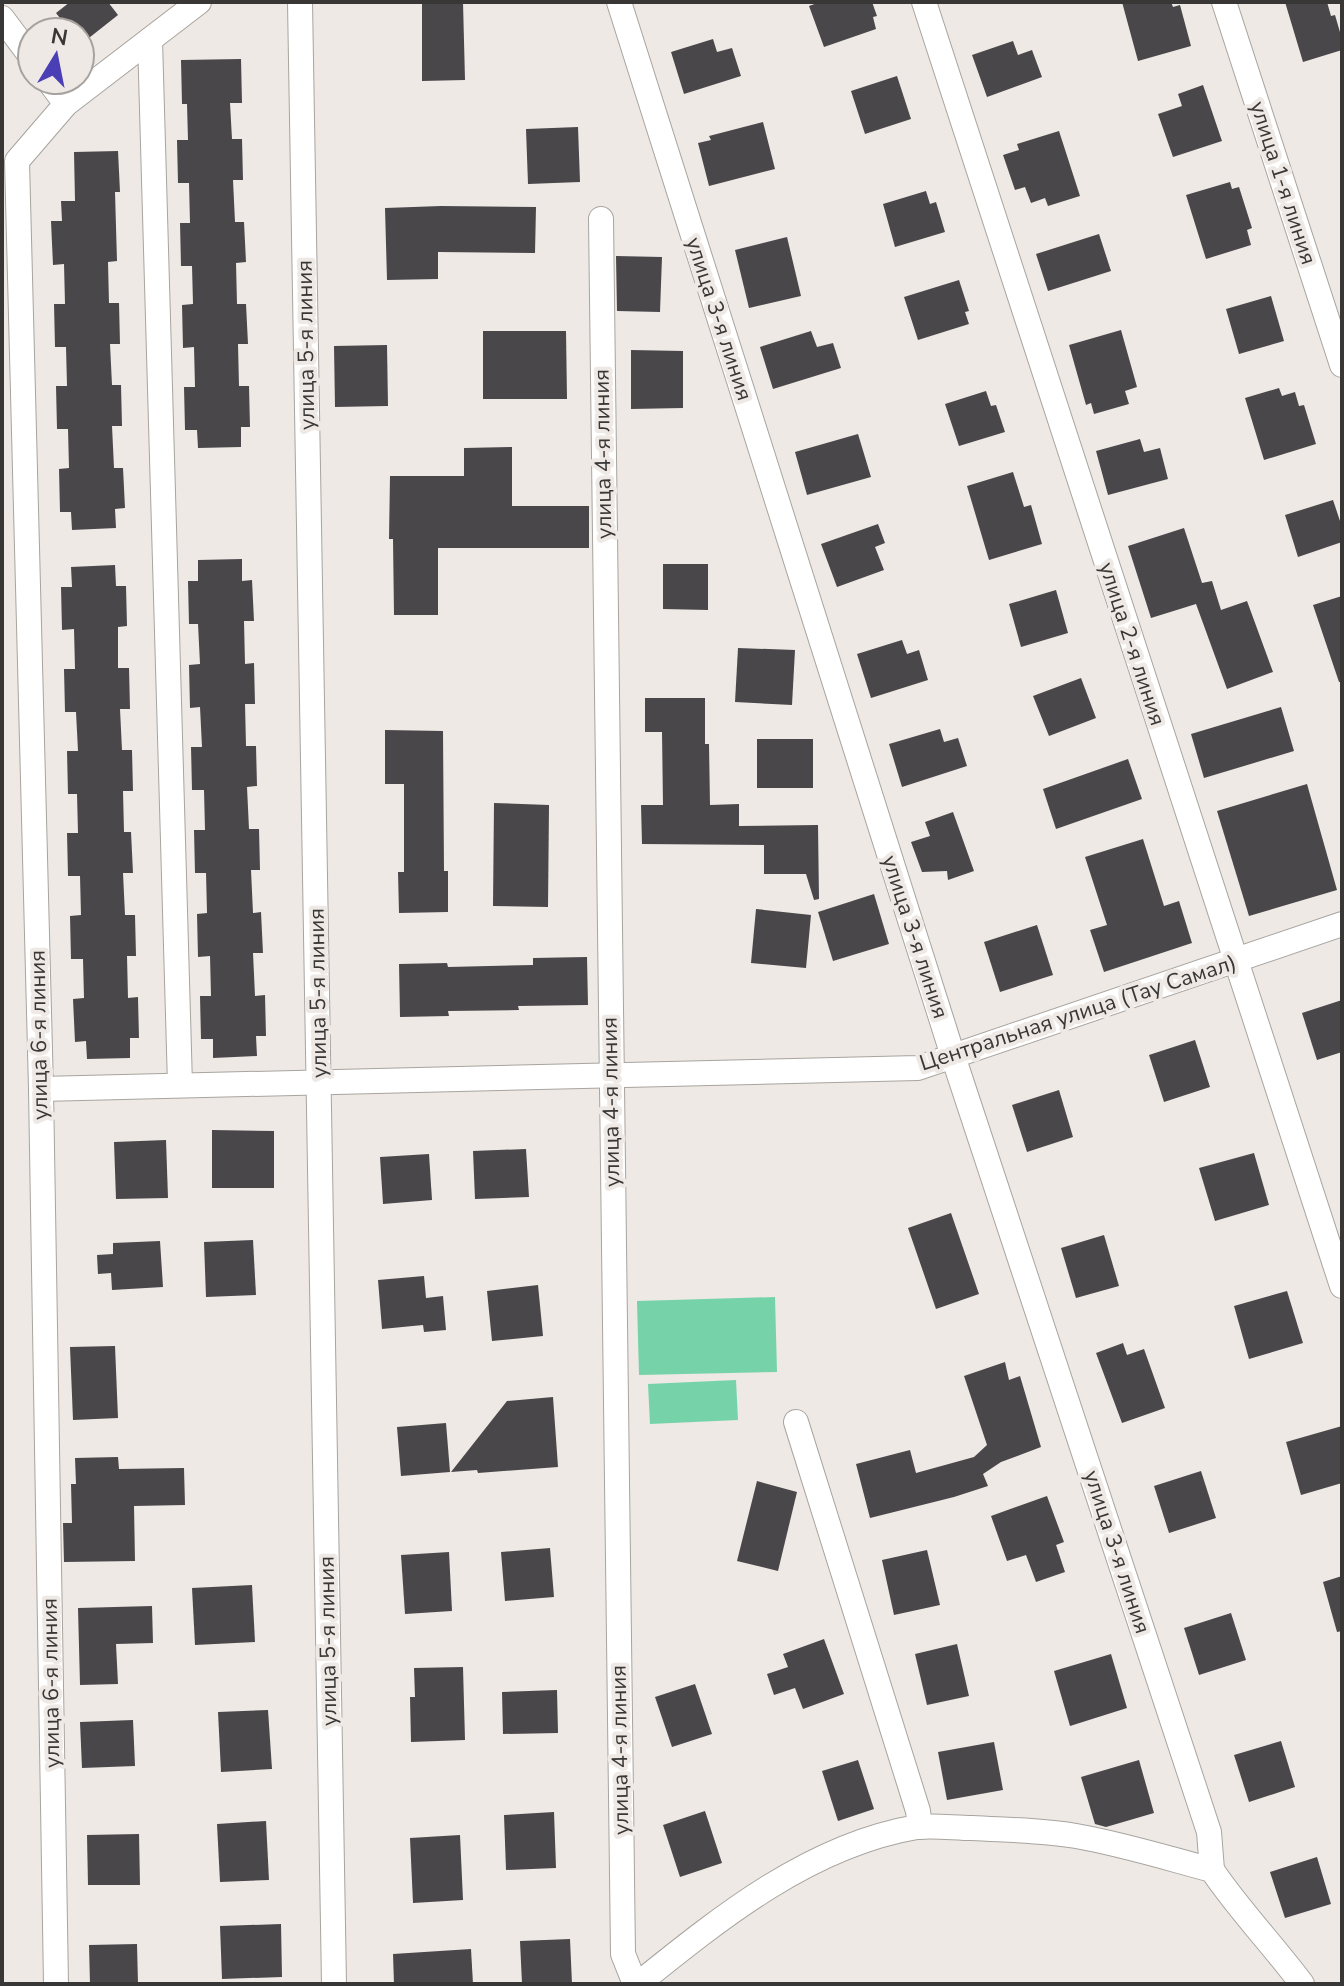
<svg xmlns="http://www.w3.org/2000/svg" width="1344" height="1986" font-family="'Nunito Sans',sans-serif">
<rect width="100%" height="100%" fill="#eee9e4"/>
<g fill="#76d3a9">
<polygon points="775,1297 777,1372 639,1375 637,1301"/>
<polygon points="736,1380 738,1420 650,1424 648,1384"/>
</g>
<g fill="#4a474b">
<polygon points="70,2 108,2 118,15 80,45 80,32 71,32 56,13"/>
<polygon points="422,2 463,2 465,80 422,81"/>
<polygon points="820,2 872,2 877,16 873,17 876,29 824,47 809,6"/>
<polygon points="1122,2 1171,2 1173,7 1180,5 1191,46 1138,61"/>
<polygon points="1285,2 1327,2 1331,16 1335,15 1342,39 1342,50 1303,62"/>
<polygon points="713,39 717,52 732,48 741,76 684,94 671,52"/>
<polygon points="1013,41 1018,55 1032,50 1042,77 987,97 972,55"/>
<polygon points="241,59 242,103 230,103 232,139 242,139 243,180 233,180 235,222 244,222 246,262 236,263 237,304 246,304 248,344 238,344 239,386 249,386 250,427 241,427 241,447 198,448 197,430 185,430 184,387 195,387 194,347 183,348 182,305 193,304 192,266 181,266 180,223 190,223 189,183 178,183 177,140 188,140 187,104 182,104 181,60"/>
<polygon points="897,76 911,119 865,134 851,91"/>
<polygon points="1203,85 1222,141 1173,157 1158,114 1182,106 1178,94"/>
<polygon points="763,122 775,169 709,186 698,143 711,140 709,136"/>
<polygon points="578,127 580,182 528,184 526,129"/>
<polygon points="1059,131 1080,196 1048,206 1045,198 1031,203 1025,187 1015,190 1003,155 1019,150 1017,144"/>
<polygon points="118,151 120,192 115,192 117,261 108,262 109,303 119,303 120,344 110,344 112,385 121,385 122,426 112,426 114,468 123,468 125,508 115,509 116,528 72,530 71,512 60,512 59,469 69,468 68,429 57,429 56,386 67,386 66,347 55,347 54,304 65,304 64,264 53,265 51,221 62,221 61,201 75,201 74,152"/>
<polygon points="1230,182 1232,189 1239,187 1252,228 1247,230 1251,245 1206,259 1186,195"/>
<polygon points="926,191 930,204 936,202 945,232 895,247 883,204"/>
<polygon points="441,206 536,207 535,253 438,252 438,279 387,280 385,208"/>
<polygon points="1099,234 1111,271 1048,291 1036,254"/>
<polygon points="787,237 801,296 749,308 735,250"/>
<polygon points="616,256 662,257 660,312 617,311"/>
<polygon points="959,280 969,311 965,312 969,324 918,340 904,297"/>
<polygon points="1271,296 1284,341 1239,354 1226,309"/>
<polygon points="1121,330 1137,387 1125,391 1129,404 1094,414 1091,403 1086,405 1069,345"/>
<polygon points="483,331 566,331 567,399 483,399"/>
<polygon points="811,331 817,347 833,343 841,368 773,389 760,347"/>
<polygon points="387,345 388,406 335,407 334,346"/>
<polygon points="631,350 683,351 683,408 631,409"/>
<polygon points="1279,388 1282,396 1295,392 1299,406 1304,405 1316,444 1264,460 1245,398"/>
<polygon points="986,391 991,406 996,405 1005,432 959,446 945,404"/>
<polygon points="858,434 871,477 807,495 795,452"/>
<polygon points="1140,439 1144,452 1160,448 1168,479 1108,495 1096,451"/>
<polygon points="512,447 512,506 589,506 589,548 438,548 438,615 394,615 393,539 389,539 390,476 464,476 464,448"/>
<polygon points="1013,472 1024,507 1031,505 1042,544 989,560 967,486"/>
<polygon points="1333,500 1342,527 1342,542 1298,557 1285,515"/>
<polygon points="878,524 885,543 875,547 884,570 837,587 821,544"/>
<polygon points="1184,528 1202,583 1212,581 1221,610 1247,601 1273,672 1227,689 1196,604 1151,618 1128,546"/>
<polygon points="242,559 242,581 252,580 254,621 244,621 245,664 254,663 255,704 245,704 246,746 256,746 257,786 247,787 249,829 259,829 260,870 251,870 253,913 261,912 263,953 253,953 255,996 265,995 266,1036 256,1036 257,1056 213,1058 213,1039 201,1039 200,996 211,996 210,956 198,957 197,914 207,913 206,873 195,873 194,830 205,830 204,790 192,790 191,747 202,747 200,707 190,708 189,665 200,664 198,624 189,624 188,581 198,581 198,560"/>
<polygon points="663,564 708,564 708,610 663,609"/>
<polygon points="115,565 116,586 126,586 127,626 118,627 118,668 129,668 130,709 120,709 122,750 132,750 133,791 123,791 124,832 131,832 133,873 123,873 125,915 135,915 136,956 127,956 128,998 138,997 139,1038 130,1038 130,1058 87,1059 86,1041 75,1042 73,999 84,998 83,959 71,959 70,916 81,915 80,876 68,876 67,833 78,833 77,794 68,794 67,751 78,751 76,712 65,712 64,669 75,669 74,629 62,630 61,587 72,587 71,567"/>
<polygon points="1056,590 1068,633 1021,647 1009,604"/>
<polygon points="1342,596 1342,682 1339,682 1313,605"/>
<polygon points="902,640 907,654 919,650 928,680 871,698 857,654"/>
<polygon points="738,648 795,650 792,705 735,702"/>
<polygon points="1081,678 1096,718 1049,736 1033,696"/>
<polygon points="645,698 705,698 705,744 709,744 710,805 739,804 739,826 818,825 819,899 814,900 806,874 764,874 764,845 642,844 641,805 663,805 662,732 645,732"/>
<polygon points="1281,707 1294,751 1204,778 1191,734"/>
<polygon points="940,729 944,742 958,738 967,766 902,787 889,744"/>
<polygon points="385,730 443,731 444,871 448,871 448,912 399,913 398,872 404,872 404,784 385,784"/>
<rect x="757" y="739" width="56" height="49"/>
<polygon points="1128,759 1142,799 1056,829 1043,789"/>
<polygon points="1307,784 1337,890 1249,916 1217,811"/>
<polygon points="494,803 549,805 548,907 493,906"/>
<polygon points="953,812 974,871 948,880 947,871 922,872 911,842 930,836 925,822"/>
<polygon points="1143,839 1164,906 1179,901 1192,943 1104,972 1090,930 1107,925 1085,857"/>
<polygon points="874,894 889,944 833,961 818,912"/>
<polygon points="756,909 811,915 806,968 751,963"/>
<polygon points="1037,925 1053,975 1000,992 984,942"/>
<polygon points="587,957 588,1005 518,1006 519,1010 448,1011 449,1016 400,1017 399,964 447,963 448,967 533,965 533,958"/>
<polygon points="1342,1000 1342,1052 1317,1060 1302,1013"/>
<polygon points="1195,1040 1210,1087 1164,1102 1149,1055"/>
<polygon points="1059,1090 1073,1137 1027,1152 1012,1105"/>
<polygon points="212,1130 274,1131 274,1188 212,1188"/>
<polygon points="166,1140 168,1198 116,1199 114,1142"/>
<polygon points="526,1149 529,1197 475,1199 473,1151"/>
<polygon points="1254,1153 1269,1205 1215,1221 1199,1168"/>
<polygon points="429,1154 432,1200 383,1204 380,1157"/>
<polygon points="951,1213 979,1294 936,1309 908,1228"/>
<polygon points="1104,1235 1119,1286 1076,1298 1061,1248"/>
<polygon points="253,1240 256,1295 206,1297 204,1242"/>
<polygon points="160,1241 163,1287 112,1290 111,1273 98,1274 97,1255 113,1254 113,1243"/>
<polygon points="424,1276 426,1298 443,1296 446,1330 424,1332 423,1325 382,1329 378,1280"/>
<polygon points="538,1285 543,1336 492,1341 487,1291"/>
<polygon points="1287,1291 1303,1343 1249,1359 1234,1306"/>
<polygon points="1123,1343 1127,1355 1144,1349 1165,1408 1122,1423 1096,1353"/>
<polygon points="115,1346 118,1418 73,1420 70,1347"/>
<polygon points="1005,1362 1009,1380 1020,1376 1041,1447 1001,1462 983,1474 988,1486 954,1497 870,1518 856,1464 910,1450 916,1473 974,1457 987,1445 964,1376"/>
<polygon points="553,1397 558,1467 478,1473 477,1470 451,1472 507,1401"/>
<polygon points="446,1423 450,1472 401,1476 397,1427"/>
<polygon points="1342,1426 1342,1483 1301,1495 1286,1442"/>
<polygon points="118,1457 119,1469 184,1468 185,1505 134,1506 135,1561 64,1562 63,1523 72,1523 71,1484 76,1484 75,1458"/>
<polygon points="1201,1471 1216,1518 1169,1533 1154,1486"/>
<polygon points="757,1481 797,1492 778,1571 737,1561"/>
<polygon points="1047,1496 1064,1542 1056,1545 1065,1572 1036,1582 1026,1555 1007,1561 991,1516"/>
<polygon points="550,1548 554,1597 505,1601 501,1552"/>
<polygon points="927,1550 940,1605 894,1615 882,1560"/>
<polygon points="449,1552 452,1611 405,1614 401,1555"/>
<polygon points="1342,1576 1342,1631 1337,1632 1323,1582"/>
<polygon points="252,1585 255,1642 195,1645 192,1588"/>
<polygon points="152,1606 153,1643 116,1644 118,1684 80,1685 78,1608"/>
<polygon points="1231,1613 1246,1660 1199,1675 1184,1628"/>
<polygon points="824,1639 844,1694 803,1709 795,1688 774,1695 767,1674 788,1667 783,1654"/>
<polygon points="957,1644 969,1696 927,1705 915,1654"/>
<polygon points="1111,1654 1127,1708 1070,1726 1054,1671"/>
<polygon points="463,1667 465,1740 411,1742 410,1697 415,1697 414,1668"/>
<polygon points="695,1684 712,1734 672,1747 655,1697"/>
<polygon points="557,1690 558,1733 503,1734 502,1692"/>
<polygon points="268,1710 272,1769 221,1772 218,1712"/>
<polygon points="133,1720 135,1766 82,1768 80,1722"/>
<polygon points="1281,1741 1295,1787 1249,1802 1234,1755"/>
<polygon points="994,1742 1003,1790 947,1800 938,1752"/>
<polygon points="858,1760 874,1809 838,1821 822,1771"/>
<polygon points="1139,1760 1154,1813 1106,1827 1095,1824 1081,1777"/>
<polygon points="705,1811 722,1863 680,1877 663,1825"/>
<polygon points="554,1812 556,1868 506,1870 504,1815"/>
<polygon points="266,1821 269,1880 220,1882 217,1824"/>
<polygon points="139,1834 140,1885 88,1885 87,1835"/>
<polygon points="460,1835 463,1900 413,1903 410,1838"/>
<polygon points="1317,1857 1331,1904 1285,1918 1270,1872"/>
<polygon points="281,1924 282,1977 222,1979 220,1926"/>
<polygon points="570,1939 572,1984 522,1984 520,1941"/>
<polygon points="137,1944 138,1984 90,1984 89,1945"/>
<polygon points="471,1949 473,1984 394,1984 393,1954"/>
</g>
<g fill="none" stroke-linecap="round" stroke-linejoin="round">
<defs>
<g id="street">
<polyline points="300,2 334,1984"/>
<polyline points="619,2 953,1056 1209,1832 1212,1870"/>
<polyline points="924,2 1342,1286"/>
<polyline points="1224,2 1342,365"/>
<polyline points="2,18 32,58"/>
<polyline points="150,40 180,1085"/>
<polyline points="48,80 66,104"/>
<polyline points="601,219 623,1954 635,1984"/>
<polyline points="41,1089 918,1068 1342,924"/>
<polyline points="796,1422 918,1811 920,1827"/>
<polyline points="56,1984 41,1089 17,161 66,104 199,2"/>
<path d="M638,1984C720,1918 810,1845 917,1827C935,1825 955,1828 972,1828C1006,1830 1042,1830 1076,1836C1122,1844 1167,1858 1212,1870C1239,1910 1273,1945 1302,1984"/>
</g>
</defs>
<use href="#street" stroke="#a8a49f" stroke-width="26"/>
<use href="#street" stroke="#fff" stroke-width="24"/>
</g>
<g text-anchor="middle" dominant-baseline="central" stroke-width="8" stroke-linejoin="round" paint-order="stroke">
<g font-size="22" fill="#393736" stroke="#eee9e4">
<text transform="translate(1283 183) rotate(72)">улица 1-я линия</text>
<text transform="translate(719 319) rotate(72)">улица 3-я линия</text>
<text transform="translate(306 345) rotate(-91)">улица 5-я линия</text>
<text transform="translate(603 454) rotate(-91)">улица 4-я линия</text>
<text transform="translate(1132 644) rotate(72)">улица 2-я линия</text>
<text transform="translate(915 937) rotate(72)">улица 3-я линия</text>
<text transform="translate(318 993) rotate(-91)">улица 5-я линия</text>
<text transform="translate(1078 1013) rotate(-18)">Центральная улица (Тау Самал)</text>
<text transform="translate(39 1035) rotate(-91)">улица 6-я линия</text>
<text transform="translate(611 1102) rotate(-91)">улица 4-я линия</text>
<text transform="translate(1117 1552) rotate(72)">улица 3-я линия</text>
<text transform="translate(328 1641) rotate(-91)">улица 5-я линия</text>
<text transform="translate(51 1683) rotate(-91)">улица 6-я линия</text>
<text transform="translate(620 1750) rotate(-91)">улица 4-я линия</text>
</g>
</g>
<rect width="1344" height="1986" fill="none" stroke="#393736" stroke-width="8"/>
<g transform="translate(56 56) rotate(10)"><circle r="38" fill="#eee9e4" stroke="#a6a29e" stroke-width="2"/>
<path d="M0-6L14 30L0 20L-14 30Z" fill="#4b3fb6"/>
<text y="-12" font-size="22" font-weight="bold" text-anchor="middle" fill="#393736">N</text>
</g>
</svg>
